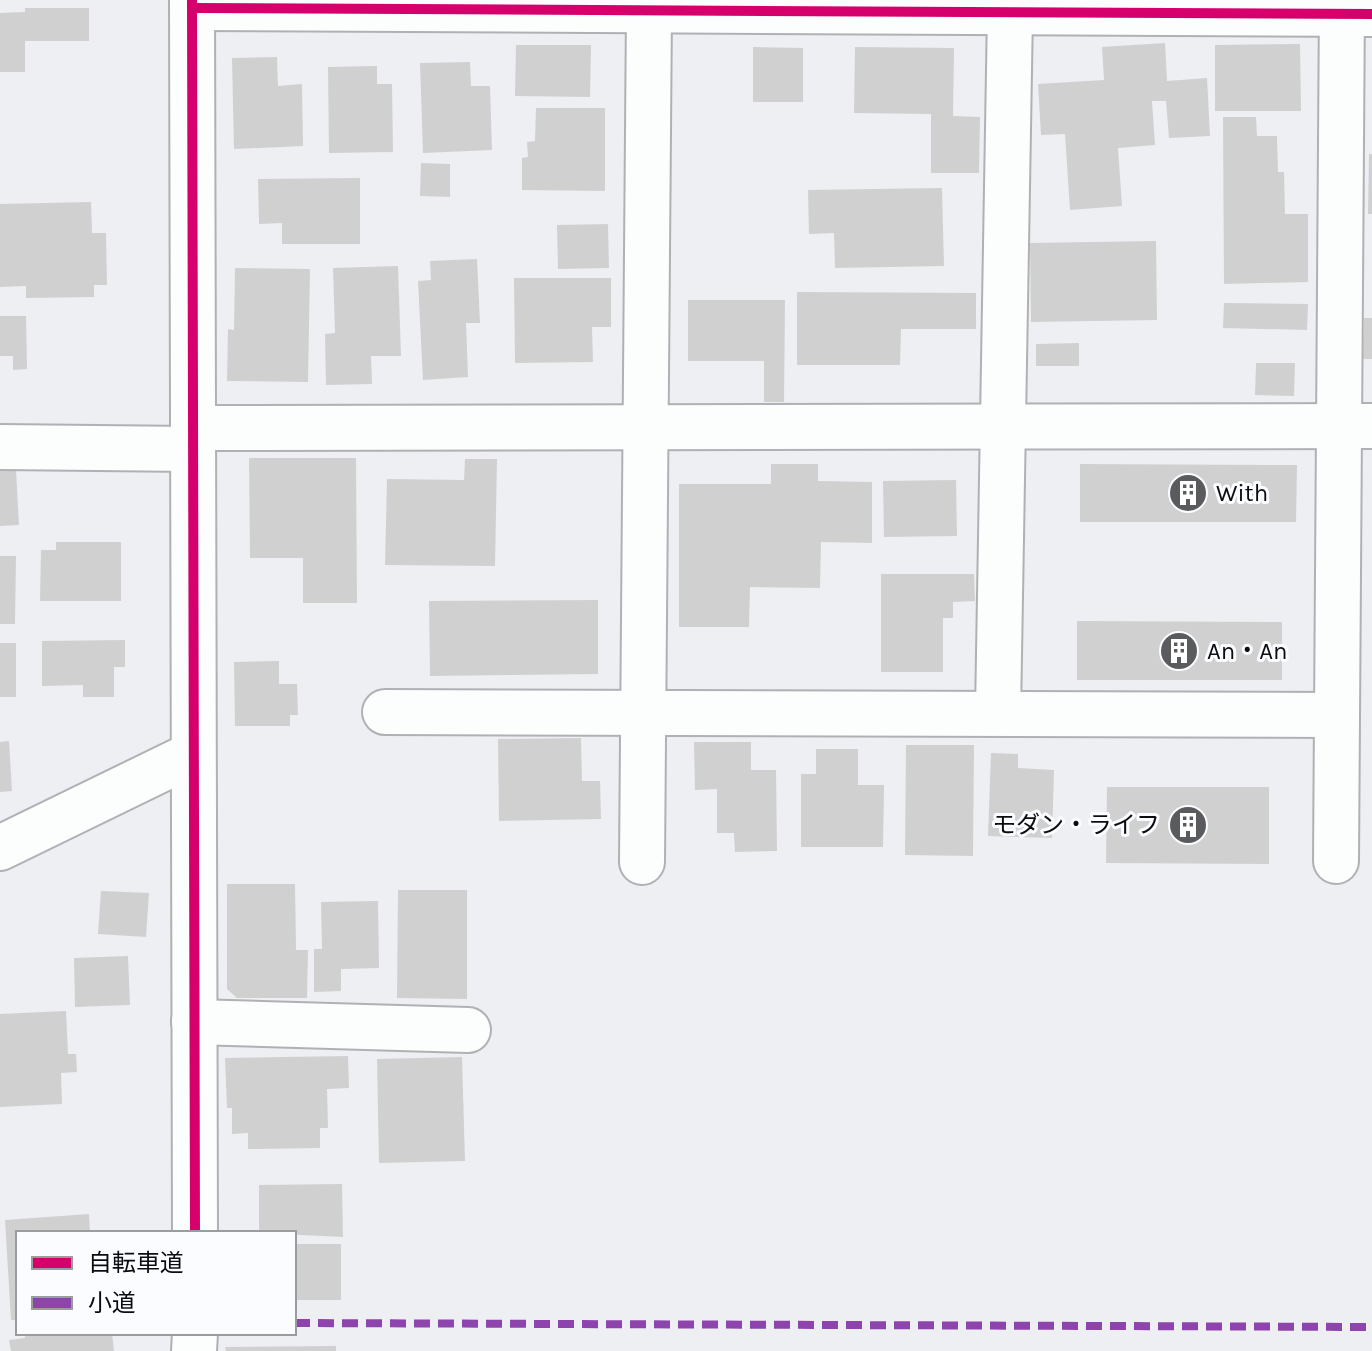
<svg xmlns="http://www.w3.org/2000/svg" width="1372" height="1351" font-family="Karla,'Noto Sans JP',sans-serif">
<rect width="100%" height="100%" fill="#edeff2"/>
<g fill="#d0d0d1">
<polygon points="25,8 89,8 89,41 25,41 25,72 0,72 0,13 25,12"/>
<polygon points="1165,43 1167,81 1207,78 1210,136 1169,138 1166,101 1152,101 1155,145 1118,148 1122,206 1070,210 1065,134 1041,135 1038,84 1104,80 1102,47"/>
<polygon points="1300,44 1301,111 1215,111 1215,45"/>
<polygon points="516,45 591,45 590,97 515,96"/>
<polygon points="753,47 803,48 803,102 753,102"/>
<polygon points="855,47 954,48 953,116 980,117 979,173 931,173 931,114 854,113"/>
<polygon points="277,57 278,86 302,84 303,146 234,149 232,58"/>
<polygon points="470,62 471,86 490,86 492,150 423,153 420,63"/>
<polygon points="377,66 377,84 392,84 393,152 329,153 328,67"/>
<polygon points="536,108 605,108 605,191 522,190 522,158 528,157 527,142 535,141"/>
<polygon points="1223,117 1256,117 1257,136 1277,136 1278,172 1284,172 1285,214 1308,214 1308,282 1224,284"/>
<polygon points="1369,154 1372,154 1372,214 1368,214"/>
<polygon points="421,163 450,164 450,197 420,196"/>
<polygon points="360,178 360,244 282,244 282,223 259,224 258,179"/>
<polygon points="942,188 944,266 835,268 834,233 809,234 808,190"/>
<polygon points="91,202 92,233 106,233 107,285 94,285 94,297 26,298 26,286 0,287 0,204"/>
<polygon points="608,224 609,268 558,269 557,225"/>
<polygon points="1156,241 1157,320 1031,322 1030,243"/>
<polygon points="477,259 480,323 466,323 468,377 423,380 418,281 431,280 430,261"/>
<polygon points="398,266 401,356 371,356 372,384 326,385 325,334 335,333 333,268"/>
<polygon points="235,268 310,269 308,382 227,381 228,329 234,330"/>
<polygon points="514,278 611,278 611,327 592,327 593,362 515,363"/>
<polygon points="797,292 976,293 976,329 901,329 900,365 797,365"/>
<polygon points="688,300 785,300 784,402 764,402 764,361 688,361"/>
<polygon points="1224,303 1308,304 1307,330 1223,328"/>
<polygon points="0,316 26,316 27,369 13,370 13,356 0,356"/>
<polygon points="1364,318 1372,318 1372,359 1363,359"/>
<polygon points="1079,343 1079,366 1036,366 1036,344"/>
<polygon points="1256,363 1295,363 1294,396 1255,395"/>
<polygon points="249,458 356,458 357,603 303,603 303,558 250,558"/>
<polygon points="465,459 497,459 495,566 385,565 387,479 464,480"/>
<polygon points="771,464 818,464 818,481 872,482 872,543 821,542 820,588 750,587 749,627 679,627 679,484 771,484"/>
<polygon points="1080,464 1297,465 1296,522 1080,522"/>
<polygon points="0,470 16,470 19,525 0,526"/>
<polygon points="956,480 957,536 884,537 883,481"/>
<polygon points="56,542 121,542 121,601 40,601 41,550 56,550"/>
<polygon points="0,556 16,556 15,624 0,624"/>
<polygon points="881,574 974,574 975,601 953,602 953,618 943,618 943,672 881,672"/>
<polygon points="598,600 598,674 430,676 429,601"/>
<polygon points="1077,621 1282,622 1282,680 1077,680"/>
<polygon points="125,640 125,667 114,667 114,697 83,697 83,685 42,686 42,641"/>
<rect x="0" y="643" width="16" height="54"/>
<polygon points="279,661 279,684 297,684 298,715 290,715 290,726 235,726 234,662"/>
<polygon points="581,738 582,781 600,781 601,819 499,821 498,739"/>
<polygon points="9,741 12,791 0,792 0,742"/>
<polygon points="694,742 751,742 751,770 776,770 777,851 735,852 734,833 717,833 717,789 695,790"/>
<polygon points="906,745 974,745 973,856 905,855"/>
<polygon points="816,749 858,749 858,785 884,785 883,847 801,847 801,774 816,774"/>
<polygon points="991,753 1018,754 1018,768 1054,770 1052,838 988,836"/>
<polygon points="1107,787 1269,787 1269,864 1106,863"/>
<polygon points="227,884 295,884 296,950 308,950 307,998 237,998 227,989"/>
<polygon points="398,890 467,890 467,999 397,998"/>
<polygon points="101,891 149,893 146,937 98,934"/>
<polygon points="378,901 379,968 341,969 341,991 314,992 314,949 322,949 321,902"/>
<polygon points="128,956 130,1005 75,1007 74,958"/>
<polygon points="66,1011 68,1054 76,1054 77,1072 61,1073 62,1104 0,1107 0,1014"/>
<polygon points="348,1056 349,1088 327,1089 328,1128 320,1128 320,1148 248,1149 248,1133 232,1134 232,1108 227,1108 225,1058"/>
<polygon points="462,1057 465,1161 379,1163 377,1059"/>
<polygon points="342,1184 343,1237 259,1233 259,1185"/>
<polygon points="89,1214 90,1233 18,1233 18,1320 11,1320 5,1220"/>
<rect x="294" y="1244" width="47" height="56"/>
<polygon points="25,1333 112,1333 114,1351 11,1351 9,1340 25,1338"/>
<polygon points="336,1346 336,1351 226,1351 225,1347"/>
</g>
<g fill="none" stroke-linecap="round" stroke-linejoin="round">
<defs>
<g id="minor">
<polyline points="192,0 195,1233"/>
<polyline points="192,8 1372,14"/>
<polyline points="193,428 1372,426"/>
<polyline points="0,447 193,449"/>
<polyline points="385,712 1337,715"/>
<polyline points="998,713 1010,12"/>
<polyline points="0,848 193,754"/>
<polyline points="1336,861 1342,0"/>
<polyline points="642,862 649,10"/>
<polyline points="194,1022 468,1030"/>
<polyline points="194,1351 195,1333"/>
</g>
</defs>
<use href="#minor" stroke="#b0b1b4" stroke-width="48"/>
<use href="#minor" stroke="#fcfdfd" stroke-width="44"/>
<polyline stroke="#8e44ad" stroke-width="8" stroke-dasharray="16 8" stroke-linecap="butt" points="294,1323 1372,1327"/>
<defs>
<g id="cycleway">
<polyline points="192,0 195,1233"/>
<polyline points="192,8 1372,14"/>
</g>
</defs>
<use href="#cycleway" stroke="#fafcff" stroke-width="15"/>
<use href="#cycleway" stroke="#d6006c" stroke-width="10"/>
</g>
<defs>
<symbol id="building-disc" viewBox="-11 -11 22 22"><circle r="9.5" fill="#595b5d" stroke="#fafcff"/><path d="M-4-6H4V6H1V3H-1V6H-4ZM-2.5-4.3h1.7v1.8h-1.7ZM.8-4.3h1.7v1.8H.8ZM-2.5-1h1.7V.8h-1.7ZM.8-1h1.7V.8H.8Z" fill="#fff"/></symbol>
</defs>
<g fill-rule="evenodd">
<use href="#building-disc" x="1166" y="471" width="44" height="44"/>
<use href="#building-disc" x="1157" y="629" width="44" height="44"/>
<use href="#building-disc" x="1166" y="803" width="44" height="44"/>
</g>
<g text-anchor="middle" dominant-baseline="central" stroke-width="6" stroke-linejoin="round" paint-order="stroke">
<g font-size="24" fill="#0a0c0d" stroke="#fafcff" text-anchor="start">
<text x="1216" y="493">With</text>
<text x="1207" y="651">An・An</text>
<text x="1160" y="825" text-anchor="end">モダン・ライフ</text>
</g>
</g>
<rect x="16" y="1231" width="280" height="104" fill="#fafcff" stroke="#9a9c9e" stroke-width="2"/>
<rect x="32" y="1257" width="40" height="12" fill="#d6006c" stroke="#9a9c9e" stroke-width="2"/>
<text x="88" y="1271" font-size="24" fill="#0a0c0d">自転車道</text>
<rect x="32" y="1297" width="40" height="12" fill="#8e44ad" stroke="#9a9c9e" stroke-width="2"/>
<text x="88" y="1311" font-size="24" fill="#0a0c0d">小道</text>
</svg>
